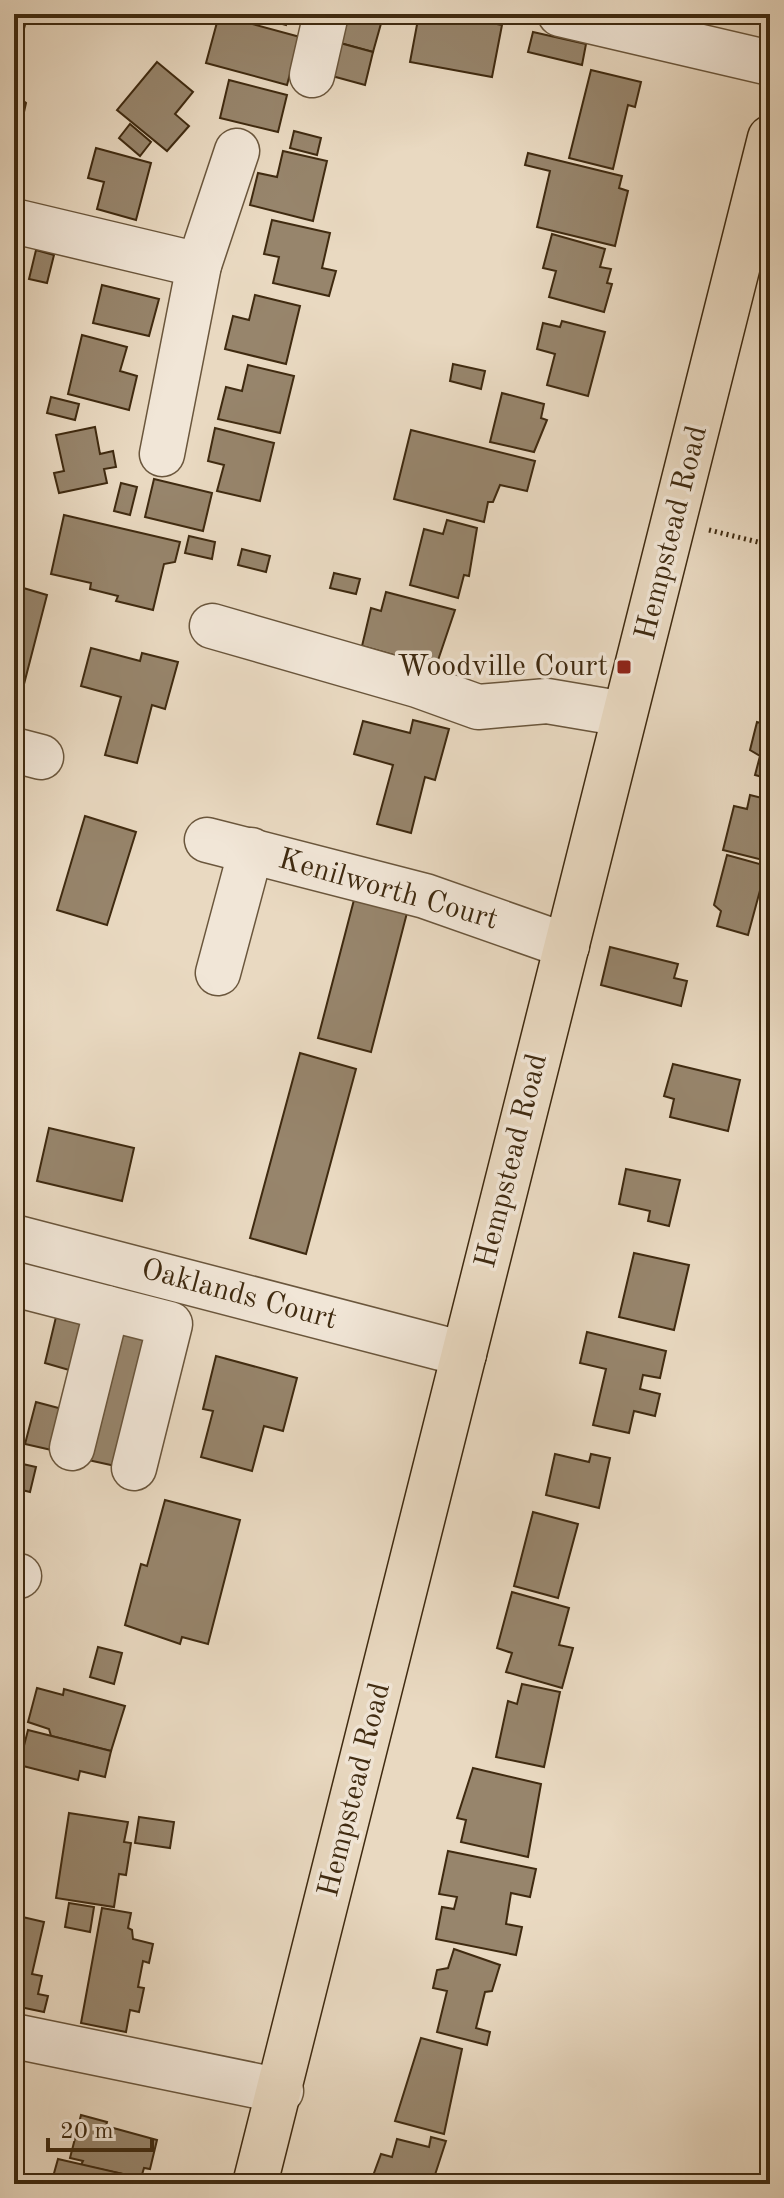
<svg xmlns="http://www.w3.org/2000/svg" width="784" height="2198" font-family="'Old Standard TT',serif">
<rect width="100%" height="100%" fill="#e9d9c1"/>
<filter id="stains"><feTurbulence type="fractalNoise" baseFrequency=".0025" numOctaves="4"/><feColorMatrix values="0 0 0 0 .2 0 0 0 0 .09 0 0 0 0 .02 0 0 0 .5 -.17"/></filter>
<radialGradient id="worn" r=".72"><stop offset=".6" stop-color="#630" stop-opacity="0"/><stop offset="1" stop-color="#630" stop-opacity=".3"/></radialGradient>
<g fill="#97856c" stroke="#3f2a10" stroke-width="2">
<polygon points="14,14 27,17 18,52 14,51"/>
<polygon points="246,14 289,14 286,25"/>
<polygon points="348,14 382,20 373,52 340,43"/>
<polygon points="419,14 444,14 502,25 492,77 410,62"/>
<polygon points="219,15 300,37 287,85 206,63"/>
<polygon points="533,32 586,44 582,65 528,52"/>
<polygon points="340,43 373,52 365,85 332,76"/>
<polygon points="157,62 193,92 175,114 189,126 167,151 117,110"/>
<polygon points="591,70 641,82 635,107 628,105 613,169 569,158"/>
<polygon points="229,80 287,95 278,132 220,118"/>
<polygon points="14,94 26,103 24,112 16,116"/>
<polygon points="130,124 151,142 140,156 119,138"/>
<polygon points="294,131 321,138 317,155 290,148"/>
<polygon points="96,148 151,163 136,220 97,209 104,182 88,178"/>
<polygon points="283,151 327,161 313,221 250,205 258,173 277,177"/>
<polygon points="528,153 622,176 619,188 628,191 615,246 537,227 550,171 525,165"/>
<polygon points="272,220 330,233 322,268 336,271 329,296 273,283 279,257 264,254"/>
<polygon points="552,234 605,249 600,267 611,269 607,283 612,284 604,312 549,297 556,271 543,268"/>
<polygon points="36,250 54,255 47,283 29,279"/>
<polygon points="102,285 159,299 149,336 93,323"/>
<polygon points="255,295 300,306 286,364 225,349 233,316 249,320"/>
<polygon points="562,321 605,332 588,396 547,385 555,354 537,349 543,323 560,327"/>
<polygon points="82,335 127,347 120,371 137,376 129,410 68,394"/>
<polygon points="453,364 485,371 481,389 450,381"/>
<polygon points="248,365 294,376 280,433 218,419 226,387 242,391"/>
<polygon points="502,393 544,404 541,418 547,420 534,452 490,442"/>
<polygon points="51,397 79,404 75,420 47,413"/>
<polygon points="95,427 100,454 113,451 116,467 104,469 107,483 59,493 54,473 64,471 56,435"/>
<polygon points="215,428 274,443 260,501 217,491 224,465 208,461"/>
<polygon points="411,430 535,461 527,491 500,485 493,502 488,502 484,522 394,499"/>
<polygon points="154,479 212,493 203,531 145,517"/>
<polygon points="121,483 137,487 130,515 114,511"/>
<polygon points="64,515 180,542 175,562 164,564 153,610 116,601 118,596 90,589 91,583 51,574"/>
<polygon points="447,520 477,528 469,576 464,575 458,598 410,585 424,529 443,534"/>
<polygon points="189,536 215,542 212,559 185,553"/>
<polygon points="242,549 270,556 266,572 238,565"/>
<polygon points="334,573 360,579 356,594 330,588"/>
<polygon points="20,587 47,595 15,719 14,610"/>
<polygon points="386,592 455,610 434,672 396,662 397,656 362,646 371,608 381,611"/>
<polygon points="91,648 140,661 142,653 178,662 165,709 152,705 137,763 105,755 121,697 81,686"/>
<polygon points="768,661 770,662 770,696 766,695 769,680 764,677"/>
<polygon points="769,703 770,703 770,779 755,775 760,756 750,750 757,722 764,724"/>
<polygon points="413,720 449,729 435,780 425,777 411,833 377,824 393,765 354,754 363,721 410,733"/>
<polygon points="750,795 770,800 767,861 723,850 734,806 747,809"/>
<polygon points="85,816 136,832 107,925 57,910"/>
<polygon points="727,855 770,867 770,886 762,883 748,935 717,926 721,911 714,905"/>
<polygon points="355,896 408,909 371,1052 318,1038"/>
<polygon points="610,947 678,964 674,978 687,981 681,1006 601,985"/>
<polygon points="300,1053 356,1069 306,1254 250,1238"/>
<polygon points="673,1064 740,1080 728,1131 670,1117 674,1099 664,1096"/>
<polygon points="49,1128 134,1148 122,1201 37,1181"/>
<polygon points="626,1169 680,1180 669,1226 648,1221 650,1211 619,1204"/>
<polygon points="634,1253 689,1265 674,1330 619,1317"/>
<polygon points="56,1317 88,1325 76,1372 45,1363"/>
<polygon points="121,1327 153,1335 120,1467 88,1460"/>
<polygon points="587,1332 666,1351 660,1378 643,1375 640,1389 660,1394 655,1416 634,1411 629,1433 593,1425 606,1369 580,1363"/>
<polygon points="216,1356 297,1378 283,1431 264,1426 252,1471 201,1457 213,1411 203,1409"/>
<polygon points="36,1402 66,1410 56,1451 25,1444"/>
<polygon points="555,1454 589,1462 591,1454 610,1458 599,1508 546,1495"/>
<polygon points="14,1462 36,1467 30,1492 22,1490 14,1520"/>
<polygon points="165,1500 240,1520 208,1644 182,1637 180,1644 125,1625 141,1564 147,1566"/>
<polygon points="533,1512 578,1524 558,1598 514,1586"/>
<polygon points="512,1592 569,1608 559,1645 573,1648 562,1688 506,1672 512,1653 497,1648"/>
<polygon points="98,1647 122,1653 114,1684 90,1677"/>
<polygon points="522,1684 560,1692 544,1767 496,1757 508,1701 517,1704"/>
<polygon points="37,1688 63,1695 64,1689 125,1706 111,1751 51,1736 49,1729 28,1722"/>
<polygon points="28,1730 111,1751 105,1777 80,1771 78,1780 19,1765"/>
<polygon points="473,1768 541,1784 528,1857 461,1842 466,1820 457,1818"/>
<polygon points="69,1813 128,1822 124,1842 131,1843 126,1875 119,1874 114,1907 56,1898"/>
<polygon points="139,1817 174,1822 170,1848 135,1843"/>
<polygon points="448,1851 536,1869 530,1897 511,1893 506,1924 522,1927 516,1955 436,1939 442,1907 454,1909 457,1897 439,1894"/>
<polygon points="69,1903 94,1907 90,1932 65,1927"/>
<polygon points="102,1908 131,1913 128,1928 132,1930 133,1939 153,1944 149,1963 143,1961 138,1987 144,1988 139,2012 130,2010 126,2032 81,2023"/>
<polygon points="14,1915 44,1922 32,1974 42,1976 38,1994 48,1996 44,2012 15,2006 20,1981 14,1980"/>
<polygon points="454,1949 500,1965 492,1991 485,1992 476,2028 490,2032 487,2045 437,2032 447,1991 433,1988 437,1970 448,1968"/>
<polygon points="421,2038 462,2049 444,2134 395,2121"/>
<polygon points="81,2115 107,2122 106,2126 157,2140 150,2169 144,2168 141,2178 81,2165 83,2161 70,2158"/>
<polygon points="431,2137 446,2141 432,2184 370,2184 381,2154 392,2157 397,2139 429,2147"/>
<polygon points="58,2159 141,2178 143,2184 51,2184"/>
</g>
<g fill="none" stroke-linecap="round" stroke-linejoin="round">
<defs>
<g id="minor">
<polyline points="560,14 770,63"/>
<polyline points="312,75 326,14"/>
<polyline points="14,221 199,265"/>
<polyline points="162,454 199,265 237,151"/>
<polyline points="212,626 417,685 478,707 547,701 624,714"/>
<polyline points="14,750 41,757"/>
<polyline points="207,840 425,896 567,946"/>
<polyline points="218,973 251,850"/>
<polyline points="14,1237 464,1354"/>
<polyline points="14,1284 107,1308"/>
<polyline points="72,1448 107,1308 170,1324 134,1468"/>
<polyline points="14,1576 19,1576"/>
<polyline points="14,2036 281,2091"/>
</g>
<polyline id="major" points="255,2184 770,138"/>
</defs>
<use href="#minor" stroke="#6a563c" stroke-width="47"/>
<use href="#major" stroke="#3f2a10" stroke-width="47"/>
<polyline stroke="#3f2a10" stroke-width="5" stroke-dasharray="2 4" stroke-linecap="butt" points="709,530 770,545"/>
<use href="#minor" stroke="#f1e6d7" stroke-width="44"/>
<use href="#major" stroke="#e9d9c1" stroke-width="44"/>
</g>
<rect fill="#8f2418" stroke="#f1e6d7" stroke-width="3" x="616" y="659" width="16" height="16" rx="4"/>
<g text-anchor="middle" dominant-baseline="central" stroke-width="7" stroke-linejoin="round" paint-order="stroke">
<g font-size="30" fill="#3f2a10" stroke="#f1e6d7">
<text transform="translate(672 533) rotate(-76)">Hempstead Road</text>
<text transform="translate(388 890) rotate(16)">Kenilworth Court</text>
<text transform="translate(512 1161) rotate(-76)">Hempstead Road</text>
<text transform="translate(239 1295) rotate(15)">Oaklands Court</text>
<text transform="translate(355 1790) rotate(-76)">Hempstead Road</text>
</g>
<g font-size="30" fill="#3f2a10" stroke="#f1e6d7" text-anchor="end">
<text x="608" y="667">Woodville Court</text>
</g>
</g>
<rect width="784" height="2198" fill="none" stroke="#e9d9c1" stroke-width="48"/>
<rect x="16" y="16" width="752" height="2166" fill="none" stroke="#3f2a10" stroke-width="4"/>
<rect x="24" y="24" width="736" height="2150" fill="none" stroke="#3f2a10" stroke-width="2"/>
<path d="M48 2138v12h104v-12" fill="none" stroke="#3f2a10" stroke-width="4"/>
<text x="60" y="2138" font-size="24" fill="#3f2a10" stroke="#f1e6d7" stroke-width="6" paint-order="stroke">20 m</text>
<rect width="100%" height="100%" filter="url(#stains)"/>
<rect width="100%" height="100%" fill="url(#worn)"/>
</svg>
